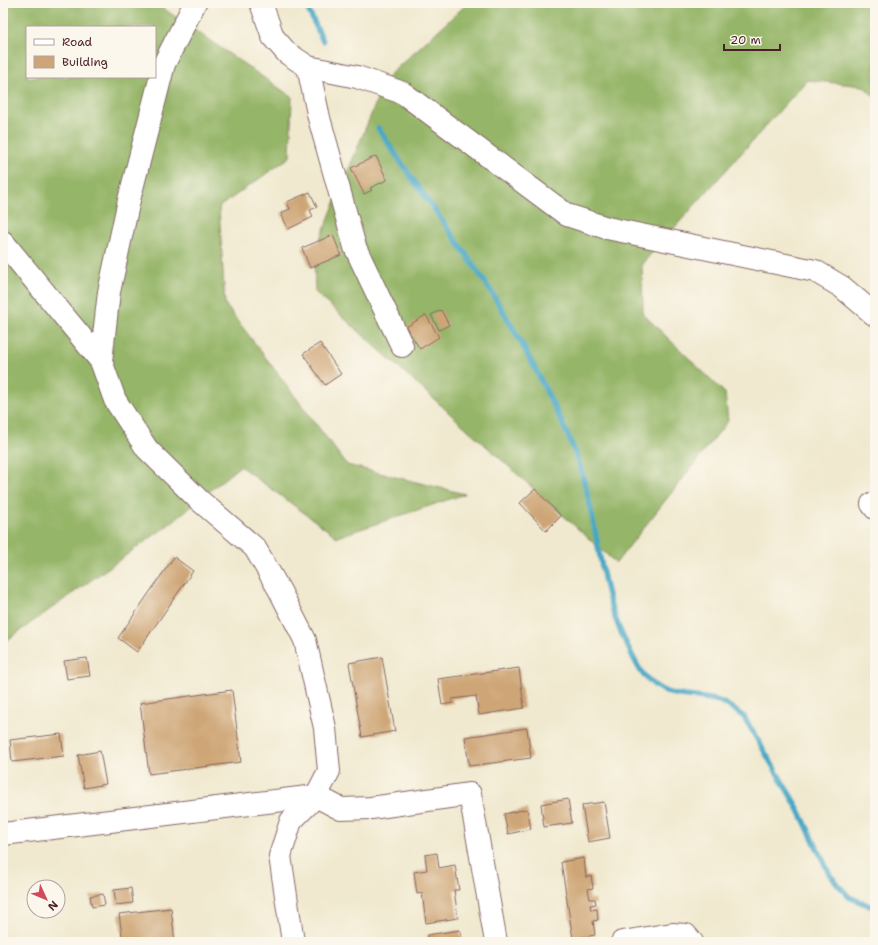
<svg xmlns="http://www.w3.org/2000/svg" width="878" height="945" font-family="'Shantell Sans',sans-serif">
<rect width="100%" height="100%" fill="#fbf7ec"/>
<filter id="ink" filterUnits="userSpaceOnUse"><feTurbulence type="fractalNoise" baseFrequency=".025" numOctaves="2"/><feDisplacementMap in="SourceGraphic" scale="8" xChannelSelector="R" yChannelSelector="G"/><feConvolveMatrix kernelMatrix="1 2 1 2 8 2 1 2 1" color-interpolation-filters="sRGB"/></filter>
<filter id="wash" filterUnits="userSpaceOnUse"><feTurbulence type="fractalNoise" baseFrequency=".012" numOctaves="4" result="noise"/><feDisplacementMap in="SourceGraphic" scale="16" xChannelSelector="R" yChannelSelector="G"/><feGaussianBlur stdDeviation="0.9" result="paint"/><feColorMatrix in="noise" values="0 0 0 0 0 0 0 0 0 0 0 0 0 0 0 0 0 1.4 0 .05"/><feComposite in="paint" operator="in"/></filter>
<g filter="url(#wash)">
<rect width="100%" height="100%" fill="#f0e9cf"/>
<g fill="#95b568" stroke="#706a4a" fill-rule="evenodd">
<path d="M3,3H159L164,9L292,97L290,157L219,207L225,304L347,465L465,494L337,537L240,466L167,526L3,643ZM27,27H155V77H27Z"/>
<polygon points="468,3 875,3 875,97 863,86 807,80 642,264 643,314 725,393 728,421 616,563 315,292 314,254 386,78"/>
</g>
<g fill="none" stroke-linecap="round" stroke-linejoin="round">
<g stroke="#46a7c6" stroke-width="5.5">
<polyline points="305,3 323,41"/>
<path d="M378,128C414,184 456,237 492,293C521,339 546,389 569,438C590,485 595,537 606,587C610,606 618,627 627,645C632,654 636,665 643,674C667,703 688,692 719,701C728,704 736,711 744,717L799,810L830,875L849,897L875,908"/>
</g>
</g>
<g id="blocks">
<g fill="#cea576">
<polygon points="376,156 387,180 370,188 372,190 364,194 351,168"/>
<polygon points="310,192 317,207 310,210 313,217 288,229 281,213 290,209 287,202"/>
<polygon points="333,235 341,255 310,268 302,248"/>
<polygon points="441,310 449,325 439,330 431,315"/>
<polygon points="426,315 439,337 420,349 406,327"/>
<polygon points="320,343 341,374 325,385 303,354"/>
<polygon points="535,489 561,516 546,531 520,503"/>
<polygon points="174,557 193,571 137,652 118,638"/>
<polygon points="382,657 395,731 362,737 349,663"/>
<polygon points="87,658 90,676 67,679 64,661"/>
<polygon points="519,668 524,708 479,715 476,696 452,699 453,703 442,705 438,679"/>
<polygon points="232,690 241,762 149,774 140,703"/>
<polygon points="527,728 531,758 469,766 465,737"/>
<polygon points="61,734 64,756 12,762 10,740"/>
<polygon points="100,751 106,784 84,788 78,755"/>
<polygon points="568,799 572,823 544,827 541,804"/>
<polygon points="604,802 610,838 588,842 582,805"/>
<polygon points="527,809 531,829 508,834 504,814"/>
<polygon points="437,853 439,868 455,865 459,890 454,890 458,918 426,923 422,893 417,894 414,872 427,870 425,855"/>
<polygon points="584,858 586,877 591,876 593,888 588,889 590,899 595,899 596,904 590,905 591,910 597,909 598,920 593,921 595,935 573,939 561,862"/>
<polygon points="131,888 133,903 116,905 114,890"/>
<polygon points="103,894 105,905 92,907 90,896"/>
<polygon points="171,908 175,942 123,942 119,914"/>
<polygon points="460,930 462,942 428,942 427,935"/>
</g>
</g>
</g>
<g filter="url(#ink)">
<use href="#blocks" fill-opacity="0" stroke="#846664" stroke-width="1"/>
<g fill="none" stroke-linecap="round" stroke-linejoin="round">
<defs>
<g id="minor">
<polyline points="261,3 273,37 287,53 308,67 357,77 403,93 567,215 607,228 815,271 842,287 875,315"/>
<polyline points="308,67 319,118 355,247 402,346"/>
<polyline points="3,242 101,361 115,400 147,449 199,500 255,548 280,591 305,640 325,728 329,771 316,796 291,821 280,856 293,942"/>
<polyline points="101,361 109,292 129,200 164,64 195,3"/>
<polyline points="872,504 875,508"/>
<polyline points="3,834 316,796 341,809 371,808 470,794 496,942"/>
<polyline points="622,942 672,934 686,935 692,942"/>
</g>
</defs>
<use href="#minor" stroke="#846664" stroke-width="24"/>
<use href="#minor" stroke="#fff" stroke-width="22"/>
</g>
</g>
<rect width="878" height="945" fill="none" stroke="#fbf7ec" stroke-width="16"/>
<rect x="26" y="26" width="130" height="52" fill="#fbf7ec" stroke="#b4a19f"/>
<rect x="34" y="39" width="20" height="6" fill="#ffffff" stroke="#b4a19f"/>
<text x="62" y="46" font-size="12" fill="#4a1f2b">Road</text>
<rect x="34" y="56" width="20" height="12" fill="#cea576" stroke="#b4a19f"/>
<text x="62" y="66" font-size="12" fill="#4a1f2b">Building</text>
<g transform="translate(46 899) rotate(134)"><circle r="19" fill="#fbf7ec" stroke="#b4a19f"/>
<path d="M0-3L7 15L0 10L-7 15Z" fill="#d1495b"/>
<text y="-6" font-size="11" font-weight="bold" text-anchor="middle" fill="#4a1f2b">N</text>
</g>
<path d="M724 44v6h56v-6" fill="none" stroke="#4a1f2b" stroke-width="2"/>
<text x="730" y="44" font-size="12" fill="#4a1f2b" stroke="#fbf7ec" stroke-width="3" paint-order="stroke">20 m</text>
</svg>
